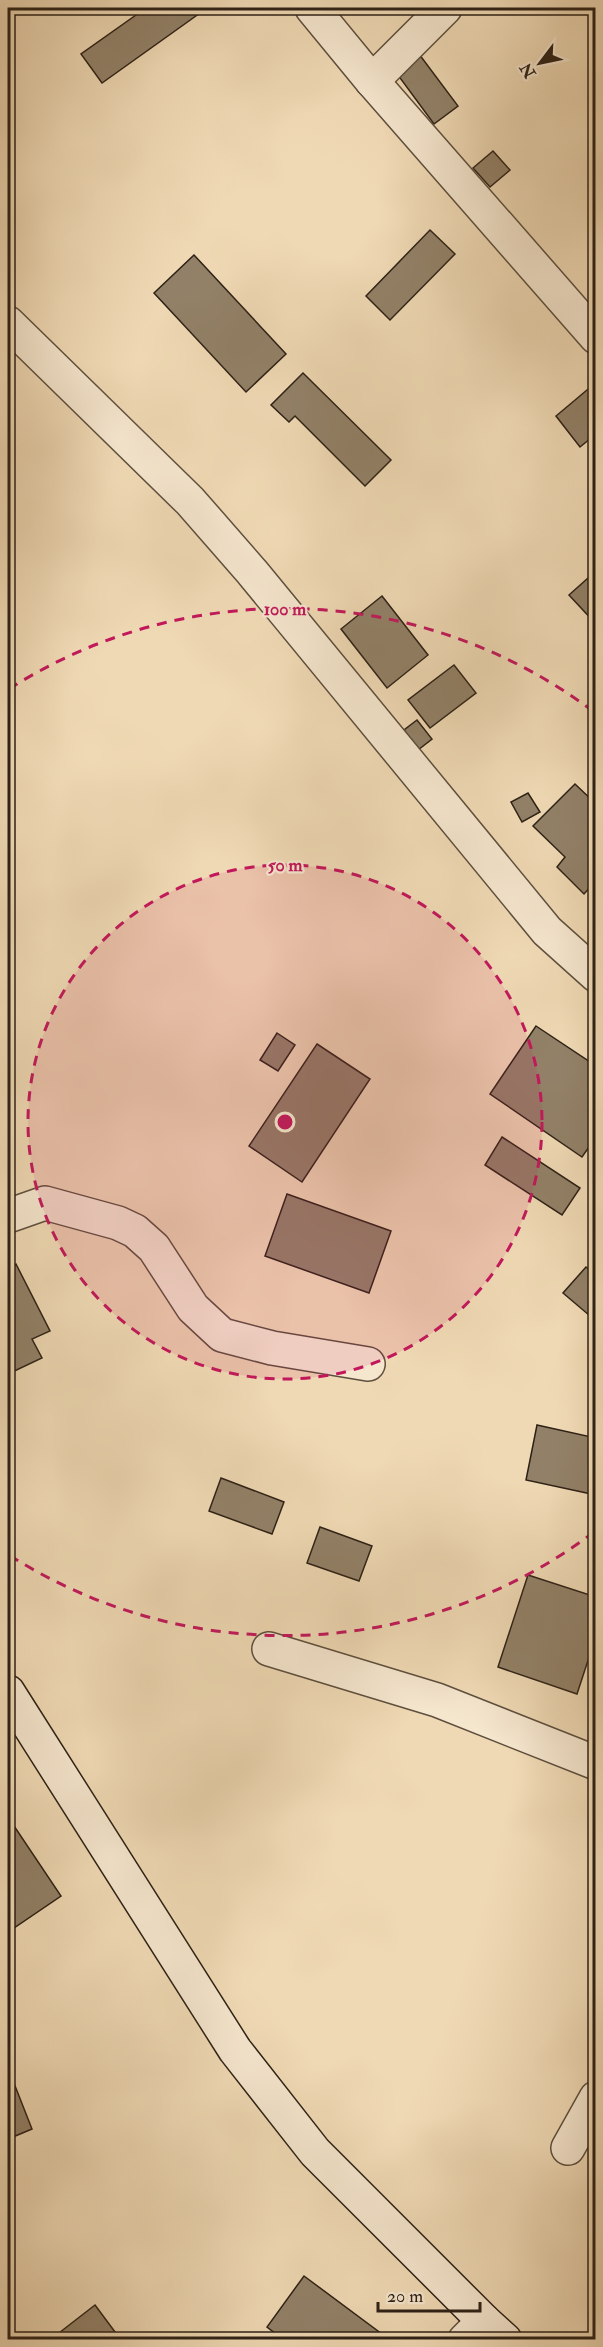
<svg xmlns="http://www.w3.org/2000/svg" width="603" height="2347" font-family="'IM FELL Double Pica',serif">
<rect width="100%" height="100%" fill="#efd9b4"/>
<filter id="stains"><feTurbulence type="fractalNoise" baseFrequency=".00333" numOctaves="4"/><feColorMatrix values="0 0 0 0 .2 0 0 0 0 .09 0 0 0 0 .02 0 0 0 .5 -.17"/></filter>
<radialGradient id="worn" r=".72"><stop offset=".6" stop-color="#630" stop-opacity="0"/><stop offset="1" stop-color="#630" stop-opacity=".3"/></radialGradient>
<g fill="#928168" stroke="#2d2116" stroke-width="1.5">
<polygon points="146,8 207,8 102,83 81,54"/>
<polygon points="416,50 458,106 434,124 392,67"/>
<polygon points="493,151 510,170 490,187 473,168"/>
<polygon points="430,230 455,254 390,320 366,296"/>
<polygon points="194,255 286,354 246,392 154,293"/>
<polygon points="303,373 391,460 365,486 295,416 289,422 271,405"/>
<polygon points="593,385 596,388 596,434 580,447 556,416"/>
<polygon points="596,571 596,624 569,595"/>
<polygon points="382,596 428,655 387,688 341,629"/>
<polygon points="454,665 476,693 430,728 408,700"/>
<polygon points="417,720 432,739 418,750 404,730"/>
<polygon points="575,784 596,804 596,887 593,884 584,894 557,867 565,857 533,826"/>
<polygon points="528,793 540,812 522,822 511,802"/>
<polygon points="536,1026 596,1066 596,1137 582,1157 490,1094"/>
<polygon points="277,1033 295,1045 278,1071 260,1060"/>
<polygon points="317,1044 370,1079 302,1182 249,1146"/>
<polygon points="502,1137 580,1188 562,1215 485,1165"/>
<polygon points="287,1194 391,1231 369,1293 265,1256"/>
<polygon points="16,1264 50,1331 32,1339 42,1358 8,1374 8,1268"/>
<polygon points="586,1267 596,1275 596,1321 563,1293"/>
<polygon points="537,1425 596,1438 596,1495 526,1480"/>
<polygon points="221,1478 284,1502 272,1534 209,1511"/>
<polygon points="320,1527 372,1546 359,1581 307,1563"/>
<polygon points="528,1575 596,1597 596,1636 577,1694 498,1667"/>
<polygon points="8,1817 61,1896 8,1932"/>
<polygon points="8,2068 32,2129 8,2139"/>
<polygon points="304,2276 390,2340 284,2340 267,2327"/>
<polygon points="95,2305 121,2340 50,2340"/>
</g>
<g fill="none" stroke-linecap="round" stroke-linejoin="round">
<defs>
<g id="street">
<polyline points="312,8 372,81 596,337"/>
<polyline points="372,81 445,8"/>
<polyline points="8,323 190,501 252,572 547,931 596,975"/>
<polyline points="8,1216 45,1203 118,1223 135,1231 154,1248 193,1308 222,1335 272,1348 368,1364"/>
<polyline points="269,1649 437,1700 596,1763"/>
<polyline points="568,2148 596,2098"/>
<polyline points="465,2340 484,2321"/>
</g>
<polyline id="secondary" points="8,1692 235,2050 315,2152 484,2321 505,2340"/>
</defs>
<use href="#street" stroke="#5e4f3e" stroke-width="36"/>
<use href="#secondary" stroke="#2d2116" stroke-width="36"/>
<use href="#street" stroke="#f5e6ce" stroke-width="33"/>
<use href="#secondary" stroke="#f5e6ce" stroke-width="33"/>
</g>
<circle cx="285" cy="1122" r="257" fill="#c2185b" fill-opacity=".12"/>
<g fill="none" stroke="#c2185b" stroke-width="3" stroke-dasharray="10 8">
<circle cx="285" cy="1122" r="257"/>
<path d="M594 1532A513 513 0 0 1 9 1555M9 689A513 513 0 0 1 594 712"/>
</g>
<circle cx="285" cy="1122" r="9" fill="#c2185b" stroke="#f5e6ce" stroke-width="3"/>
<g font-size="18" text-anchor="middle" font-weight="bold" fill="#c2185b" stroke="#f5e6ce" stroke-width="4.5" stroke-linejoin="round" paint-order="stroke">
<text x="285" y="615">100 m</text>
<text x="285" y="871">50 m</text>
</g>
<rect width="603" height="2347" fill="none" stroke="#efd9b4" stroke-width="30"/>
<rect x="9" y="9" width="585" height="2329" fill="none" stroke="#2d2116" stroke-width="3"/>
<rect x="15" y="15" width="573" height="2317" fill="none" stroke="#2d2116" stroke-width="1.5"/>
<g transform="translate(540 63) rotate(238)" stroke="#f5e6ce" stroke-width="4.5" paint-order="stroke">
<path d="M0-4.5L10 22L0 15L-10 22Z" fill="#2d2116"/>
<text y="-9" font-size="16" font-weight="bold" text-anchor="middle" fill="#2d2116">N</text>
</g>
<path d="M378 2302v9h102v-9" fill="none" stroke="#2d2116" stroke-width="3"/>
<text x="387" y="2302" font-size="18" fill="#2d2116" stroke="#f5e6ce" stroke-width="4.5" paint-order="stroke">20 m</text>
<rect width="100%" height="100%" filter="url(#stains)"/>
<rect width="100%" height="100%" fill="url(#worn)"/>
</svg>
